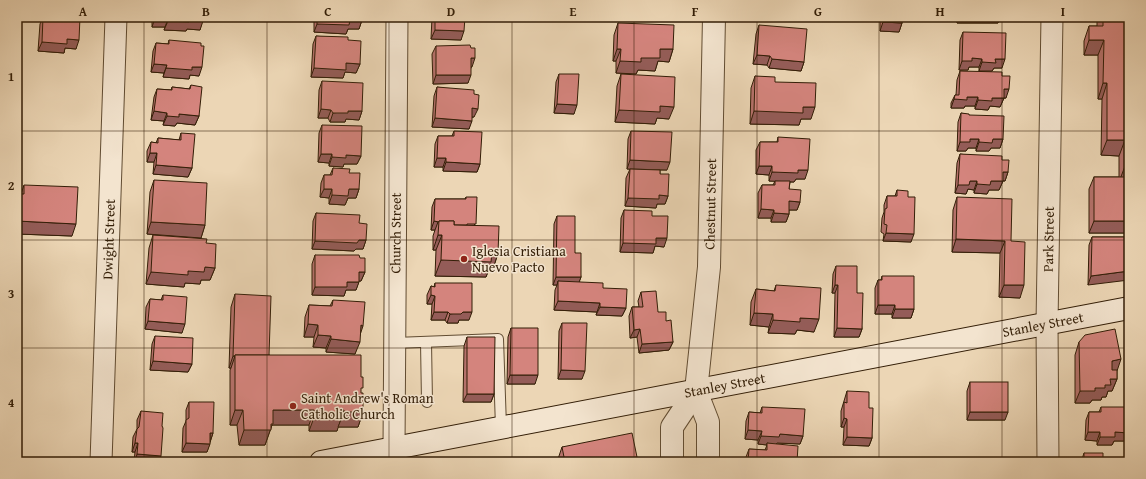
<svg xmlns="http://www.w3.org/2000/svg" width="1146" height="479" font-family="'Gentium Book Plus',serif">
<rect width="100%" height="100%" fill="#ecd6b5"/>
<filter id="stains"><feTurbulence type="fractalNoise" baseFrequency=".005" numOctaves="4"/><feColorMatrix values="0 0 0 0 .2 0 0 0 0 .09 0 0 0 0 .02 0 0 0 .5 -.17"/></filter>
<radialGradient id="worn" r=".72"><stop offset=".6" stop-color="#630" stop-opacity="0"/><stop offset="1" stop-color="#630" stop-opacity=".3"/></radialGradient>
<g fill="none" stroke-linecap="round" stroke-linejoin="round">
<defs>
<g id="service">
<polyline points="426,342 427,402"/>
<polyline points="395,343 498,339 501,427"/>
</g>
<g id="minor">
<path id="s1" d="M394,448L397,17"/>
<path id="s2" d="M101,462L116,17"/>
<path id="s3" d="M1048,462L1047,324L1052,17"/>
</g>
<g id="tertiary">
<polyline points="672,462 672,427 696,391"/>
<path id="s4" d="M708,462V422L696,391L709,267L714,17"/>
</g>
<g id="secondary">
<path id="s5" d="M321,462L1129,308"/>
</g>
</defs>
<use href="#service" stroke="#614c32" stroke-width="12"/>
<use href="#minor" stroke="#614c32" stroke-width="23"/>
<use href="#tertiary" stroke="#614c32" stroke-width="24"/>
<use href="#secondary" stroke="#331e07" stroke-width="24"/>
<use href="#service" stroke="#f3e4cf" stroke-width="10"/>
<use href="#minor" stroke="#f3e4cf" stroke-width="21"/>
<use href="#tertiary" stroke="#f3e4cf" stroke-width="22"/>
<use href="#secondary" stroke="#f3e4cf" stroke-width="22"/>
</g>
<g fill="#b6726c" stroke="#331e07">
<polygon points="43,17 73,17 76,49 65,48 64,53 38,51 40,24"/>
<polygon points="152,17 203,17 200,30 187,29 186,31 164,30 165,27 152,27"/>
<polygon points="314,17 362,17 362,20 359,29 348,29 346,34 314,32"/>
<polygon points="432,17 465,17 461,40 431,39"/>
<polygon points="880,17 904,17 902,17 902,23 899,32 880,31"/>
<polygon points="957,17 1000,17 998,23 957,23"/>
<polygon points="1097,17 1129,17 1129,233 1089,233 1089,189 1094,177 1119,177 1119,156 1101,155 1102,99 1098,99 1098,55 1084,55 1084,41 1089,26 1097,26"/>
<polygon points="618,23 673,49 669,62 658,61 655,71 638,70 636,74 616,73 616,61 613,61 614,35"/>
<polygon points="759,25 804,62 801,71 769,68 767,65 753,64 756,34"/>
<polygon points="963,32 1002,68 994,68 992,71 979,71 979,67 969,67 968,70 959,70 960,40"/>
<polygon points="316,36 348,40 360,64 356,73 345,72 343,78 311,77 313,44"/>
<polygon points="169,40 199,76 190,75 189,79 163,77 164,73 151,72 153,51 156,43 168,44"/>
<polygon points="436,46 472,67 471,67 468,83 433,84 432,54"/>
<polygon points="960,71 1002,76 1006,98 1004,98 1000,107 990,106 988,110 975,109 975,106 965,106 964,108 951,108 951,103 955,95 956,95 957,80"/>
<polygon points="559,74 574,114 554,113 556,82"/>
<polygon points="621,74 669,119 657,118 655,124 615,122 617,86"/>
<polygon points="755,76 775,82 811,119 801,119 799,125 750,124 751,88"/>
<polygon points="322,81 362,111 359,120 346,119 345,122 330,122 328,118 318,118 319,90"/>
<polygon points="191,85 199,116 195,125 177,123 175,126 163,125 164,121 151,120 154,97 157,89 171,90 172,87 189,89"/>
<polygon points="437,87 474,94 474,117 472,117 469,129 432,127 434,96"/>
<polygon points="961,113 969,115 1003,139 1000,148 991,148 989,151 976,151 976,148 968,148 966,151 957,151 958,122"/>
<polygon points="322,125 361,156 357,164 344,164 343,167 329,166 329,163 318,162 319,133"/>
<polygon points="454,131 480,164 477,172 443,171 443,167 434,167 435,144 438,136 452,136"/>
<polygon points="631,131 667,170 660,170 660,174 668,196 665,204 657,204 656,208 625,206 626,178 630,169 627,169 628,139"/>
<polygon points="181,133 192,168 188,177 153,174 154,162 147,162 147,151 151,142 156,143 158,138 179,140"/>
<polygon points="778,137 805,179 796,179 794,182 790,182 789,189 800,202 797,210 789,210 789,214 786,222 771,222 771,218 758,218 758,193 762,185 773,185 775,181 769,181 769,175 756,174 756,150 760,142 777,142"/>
<polygon points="960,154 1002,160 1008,172 1005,181 1003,181 999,190 989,190 987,194 974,193 974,190 968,189 966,194 955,193 957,163"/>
<polygon points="333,168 349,173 359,189 356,198 348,198 345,205 329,204 329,198 320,197 321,183 324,175 330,175"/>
<polygon points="154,180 205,225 201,238 147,234 150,192"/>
<polygon points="24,185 72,236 17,234 17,194 21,194"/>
<polygon points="897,190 908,197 911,242 883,241 884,234 881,232 882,218 884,212 884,205 887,196 895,196"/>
<polygon points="466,197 475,226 498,253 493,269 489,269 486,277 435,276 436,250 433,250 433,236 435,230 431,230 432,207 435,199 465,199"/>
<polygon points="957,197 1011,241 1020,298 999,297 1000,253 952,252 953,210"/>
<polygon points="624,210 652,216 664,247 655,246 653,253 620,252 621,218"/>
<polygon points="316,213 359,223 366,240 363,249 356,249 354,251 312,249 313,221"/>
<polygon points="557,216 575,253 581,277 579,282 603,288 626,308 622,316 596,315 597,312 554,310 555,290 557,285 553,285 554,224"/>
<polygon points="153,235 206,243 215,268 210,280 201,280 200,284 185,283 184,287 146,284 149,248"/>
<polygon points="1092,237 1129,237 1088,285 1089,245"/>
<polygon points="315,255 365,272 361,281 359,281 356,290 346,290 344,296 312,295 312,264"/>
<polygon points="836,266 857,293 862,329 859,337 834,337 835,293 832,293 833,274"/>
<polygon points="882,276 914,309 911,318 892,318 892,314 875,314 875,288 878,280 881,280"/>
<polygon points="435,283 469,320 459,320 458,323 447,323 445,320 431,320 432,304 427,304 427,295 431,286 434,287"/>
<polygon points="776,285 814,332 797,330 795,334 768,333 769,327 750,325 751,302 756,289 774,291"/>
<polygon points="641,292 658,312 666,321 673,342 669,350 639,353 637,337 630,338 629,316 632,307 639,307 638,301"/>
<polygon points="235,294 269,355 361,393 363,412 358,427 338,427 338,426 337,431 309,431 309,425 272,425 265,445 239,445 237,425 230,425 230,370 231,368 229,368 231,307"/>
<polygon points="163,295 182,333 145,329 146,307 150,299 161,300"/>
<polygon points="333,300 360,335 355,354 326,352 326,348 313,347 314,337 304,337 305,317 309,305 330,306"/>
<polygon points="562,323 582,379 558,379 559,331"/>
<polygon points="511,328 535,384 507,384 508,337"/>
<polygon points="155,336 192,364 188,372 150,370 152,344"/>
<polygon points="467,337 494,394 491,402 463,402 464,346"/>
<polygon points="1079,342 1117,371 1117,379 1112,391 1108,391 1106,397 1102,397 1101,400 1092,400 1090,403 1075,403 1075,355"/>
<polygon points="970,382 1005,420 967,420 967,391"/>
<polygon points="847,391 869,408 872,438 869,446 843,445 844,427 841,427 841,411"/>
<polygon points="189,402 213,433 207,452 182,452 183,428 186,421 186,410"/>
<polygon points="762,407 803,436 800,444 777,443 776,444 797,462 745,462 746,457 749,449 765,450 767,445 758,444 758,440 745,439 746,421 749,412 760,413"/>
<polygon points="1101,407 1127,441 1114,441 1112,445 1097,445 1097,441 1085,440 1086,420 1089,412 1099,412"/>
<polygon points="141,411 162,426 159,462 134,462 135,452 132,452 133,437 137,429 137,420"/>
<polygon points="562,447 635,462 558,462 558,459"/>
<polygon points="1084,453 1103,459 1129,462 1081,462"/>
</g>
<g fill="#945c58" stroke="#331e07">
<polygon points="620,17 668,17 668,19"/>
<polygon points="959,17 1000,17 998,23 957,23"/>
<polygon points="155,18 168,19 165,27 152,27"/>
<polygon points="189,20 203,21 200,30 187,29 186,31 164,30 168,21"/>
<polygon points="350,20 362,20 359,29 348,29 346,34 314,32 317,24"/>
<polygon points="883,22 902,23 899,32 880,31"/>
<polygon points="435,30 464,31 461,40 431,39"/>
<polygon points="67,39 79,40 76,49 65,48 64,53 38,51 42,42"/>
<polygon points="1089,40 1104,40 1098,55 1084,55"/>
<polygon points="617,49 621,49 616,61 613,61"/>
<polygon points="660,49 673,49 669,62 658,61 655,71 638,70 636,74 616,73 620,61 641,58"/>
<polygon points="757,55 770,56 767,65 753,64"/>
<polygon points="471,58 475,58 472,67 468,66"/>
<polygon points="972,58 982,59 979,67 969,67 968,70 959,70 962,61"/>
<polygon points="772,59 804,62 801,71 769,68"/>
<polygon points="995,59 1005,59 1002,68 994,68 992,71 979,71 982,62"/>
<polygon points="346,63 360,64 356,73 345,72 343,78 311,77 314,68"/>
<polygon points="154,64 167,65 164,73 151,72"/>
<polygon points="192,67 202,67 199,76 190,75 189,79 163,77 166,68"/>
<polygon points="436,75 471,75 468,83 433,84"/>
<polygon points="1103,83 1107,83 1102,99 1098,99"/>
<polygon points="1004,89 1009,89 1006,98 1001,98"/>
<polygon points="967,97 978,97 975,106 965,106 964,108 951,108 954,99"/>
<polygon points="992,98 1004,98 1000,107 990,106 988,110 975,109 978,100"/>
<polygon points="557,104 577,105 574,114 554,113"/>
<polygon points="660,106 674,107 669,119 657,118 655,124 615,122 619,110"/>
<polygon points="803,107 815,107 811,119 801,119 799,125 750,124 754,111"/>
<polygon points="472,108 478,109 474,117 469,117"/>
<polygon points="321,109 331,110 328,118 318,118"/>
<polygon points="154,111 167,113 164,121 151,120"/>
<polygon points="348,111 362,111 359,120 346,119 345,122 330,122 333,113"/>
<polygon points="179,114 199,116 195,125 177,123 175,126 163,125 167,116"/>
<polygon points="435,118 472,121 469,129 432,127"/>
<polygon points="970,139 979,139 976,148 968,148 966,151 957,151 960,142"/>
<polygon points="993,139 1003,139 1000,148 991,148 989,151 976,151 979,142"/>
<polygon points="1107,140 1125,140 1119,156 1101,155"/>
<polygon points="150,153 157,153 154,162 147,162"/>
<polygon points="321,154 332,154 329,163 318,162"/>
<polygon points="346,155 361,156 357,164 344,164 343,167 329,166 332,157"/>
<polygon points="437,158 446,158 443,167 434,167"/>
<polygon points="630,160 670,162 667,170 627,169"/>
<polygon points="446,162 480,164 477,172 443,171"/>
<polygon points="156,165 192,168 188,177 153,174"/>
<polygon points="759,166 772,166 769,175 756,174"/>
<polygon points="1125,166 1129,167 1129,182 1119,182"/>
<polygon points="798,170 808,170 805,179 796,179 794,182 769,181 772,172"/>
<polygon points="1003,172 1008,172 1005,181 1000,180"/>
<polygon points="970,181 977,181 974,190 968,189 966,194 955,193 958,185"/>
<polygon points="991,181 1003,181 999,190 989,190 987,194 974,193 977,184"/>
<polygon points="324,189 332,189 329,198 320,197"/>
<polygon points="349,189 359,189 356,198 348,198 345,205 329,204 332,195"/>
<polygon points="659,195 668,196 665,204 657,204 656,208 625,206 628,198"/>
<polygon points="789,201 800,202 797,210 786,210"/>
<polygon points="761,209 774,210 771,218 758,218"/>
<polygon points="774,213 789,214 786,222 771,222"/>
<polygon points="17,221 76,224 72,236 17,234"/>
<polygon points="434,221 438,222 435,230 431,230"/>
<polygon points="1094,221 1129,221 1129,233 1089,233"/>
<polygon points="151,222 205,225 201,238 147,234"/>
<polygon points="886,233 914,234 911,242 883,241"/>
<polygon points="438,235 442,235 436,250 433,250"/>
<polygon points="656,238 667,238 664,247 655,246 653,253 620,252 623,243"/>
<polygon points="956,239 1005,241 1000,253 952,252"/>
<polygon points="359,240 366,240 363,249 356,249 354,251 312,249 315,241"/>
<polygon points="492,253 498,253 493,269 489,269 486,277 435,276 441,260"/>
<polygon points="205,267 215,268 210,280 201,280 200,284 185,283 184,287 146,284 151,272 188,271"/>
<polygon points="1129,271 1129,280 1088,285 1091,276"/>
<polygon points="359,272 365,272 361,281 356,281"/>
<polygon points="556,277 581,277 578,285 558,281 557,285 553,285"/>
<polygon points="347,282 359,282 356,290 346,290 344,296 312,295 315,287"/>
<polygon points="835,285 838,285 835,293 832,293"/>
<polygon points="1004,285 1024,285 1020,298 999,297"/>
<polygon points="431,295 435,296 432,304 427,304"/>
<polygon points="558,301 600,303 597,312 554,310"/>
<polygon points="878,305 895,305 892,314 875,314"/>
<polygon points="600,307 626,308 622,316 596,315"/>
<polygon points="895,309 914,309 911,318 892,318"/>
<polygon points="434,312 448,312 445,320 431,320"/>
<polygon points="463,312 472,312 469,320 459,320 458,323 447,323 450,314"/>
<polygon points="754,313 773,314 769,327 750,325"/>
<polygon points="800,318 819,319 814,332 797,330 795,334 768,333 773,320"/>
<polygon points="148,321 185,324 182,333 145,329"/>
<polygon points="308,324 318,325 314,337 304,337"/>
<polygon points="361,325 363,326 359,338"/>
<polygon points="837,328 862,329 859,337 834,337"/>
<polygon points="640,329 637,337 630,338 634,330"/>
<polygon points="318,335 331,336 326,348 313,347"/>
<polygon points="331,339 360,342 355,354 326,352"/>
<polygon points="673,342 669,350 639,353 642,344"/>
<polygon points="233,356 235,356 231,368 229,368"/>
<polygon points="1121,359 1117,371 1108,373 1112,361"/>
<polygon points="153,361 192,364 188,372 150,370"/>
<polygon points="561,370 585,371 582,379 558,379"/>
<polygon points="510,375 538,375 535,384 507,384"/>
<polygon points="1110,379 1117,379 1112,391 1108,391 1106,397 1102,397 1101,400 1092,400 1090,403 1075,403 1080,391 1095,388 1105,385"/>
<polygon points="467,394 494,394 491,402 463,402"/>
<polygon points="235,410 243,410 237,425 230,425"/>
<polygon points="273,410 314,410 309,425 272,425 265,445 239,445 244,430"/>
<polygon points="342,410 344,410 337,431 309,431 315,415"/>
<polygon points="344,412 363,412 358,427 338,427"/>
<polygon points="970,412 1008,412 1005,420 967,420"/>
<polygon points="844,418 847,419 844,427 841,427"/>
<polygon points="748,430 762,431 758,440 745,439"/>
<polygon points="1088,432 1100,432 1097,441 1085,440"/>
<polygon points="1115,432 1129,433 1129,436 1127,441 1114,441 1112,445 1097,445 1100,437"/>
<polygon points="210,433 213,433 210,442"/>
<polygon points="780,434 803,436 800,444 777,443 775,445 767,443 767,445 758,444 761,436"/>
<polygon points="847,437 872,438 869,446 843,445"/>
<polygon points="135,443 138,443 135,452 132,452"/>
<polygon points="186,443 210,444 207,452 182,452"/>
<polygon points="137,454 161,456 159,462 135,462"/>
<polygon points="637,457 635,462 611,462"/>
</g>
<g fill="#d4847d" stroke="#331e07">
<polygon points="43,17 80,17 79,40 67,39 67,44 42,42"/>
<polygon points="155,17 203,17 203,21 189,20 189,22 168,21 168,19 155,18"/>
<polygon points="317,17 362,17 362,20 350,20 349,25 317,24"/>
<polygon points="435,17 465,17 464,31 435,30"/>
<polygon points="883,17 902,17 902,23 883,22"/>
<polygon points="1103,17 1129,17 1129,167 1125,166 1125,140 1107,140 1107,83 1103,83 1104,40 1089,40 1089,26 1103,26"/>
<polygon points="618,23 674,25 673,49 660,49 660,58 641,58 641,62 620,61 621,49 617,49"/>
<polygon points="759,25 807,29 804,62 772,59 770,56 757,55"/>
<polygon points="963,32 1006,33 1005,59 995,59 996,63 982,62 982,59 972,58 972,61 962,61"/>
<polygon points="316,36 348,37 348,40 361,41 360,64 346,63 346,70 314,68"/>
<polygon points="169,40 201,43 201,46 204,46 202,67 192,67 192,70 166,68 167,65 154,64 156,43 169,44"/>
<polygon points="470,45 471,48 475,48 475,58 471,58 471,75 436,75 436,46"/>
<polygon points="960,71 1002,72 1002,76 1010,76 1009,89 1004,89 1004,98 992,98 992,101 978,100 978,97 967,97 967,100 954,99 955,95 959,95"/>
<polygon points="559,74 579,74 577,105 557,104"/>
<polygon points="621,74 675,77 674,107 660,106 660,112 619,110"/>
<polygon points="755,76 775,77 775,82 816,83 815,107 803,107 803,113 754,111"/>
<polygon points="322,81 363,83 362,111 348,111 348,113 333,113 331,110 321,109"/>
<polygon points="191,85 202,87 199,116 179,114 179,117 167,116 167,113 154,111 157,89 172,90 172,87 190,89"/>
<polygon points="437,87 474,90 474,94 479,95 478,109 472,108 472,121 435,118"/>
<polygon points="961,113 969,114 969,115 1004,116 1003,139 993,139 992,143 979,142 979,139 970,139 970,142 960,142"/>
<polygon points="322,125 362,126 361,156 346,155 346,158 332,157 332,154 321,154"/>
<polygon points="454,131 482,132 480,164 446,162 446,158 437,158 438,136 454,136"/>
<polygon points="631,131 672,132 670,162 630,160"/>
<polygon points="181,133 195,134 192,168 156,165 157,153 150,153 151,142 158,143 158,138 181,140"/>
<polygon points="778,137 810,139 808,170 798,170 798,173 772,172 772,166 759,166 760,142 778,142"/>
<polygon points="960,154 1002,156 1002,160 1009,160 1008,172 1003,172 1003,181 991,181 990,185 977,184 977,181 970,181 969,185 958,185"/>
<polygon points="333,168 350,169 349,173 360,173 359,189 349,189 348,196 332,195 332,189 324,189 324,175 332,175"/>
<polygon points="630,169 660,170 660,174 669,174 668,196 659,195 659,199 628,198"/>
<rect x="1094" y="177" width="35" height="44"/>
<polygon points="154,180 207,183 205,225 151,222"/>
<polygon points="775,181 790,181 789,189 801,190 800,202 789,201 789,214 774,213 774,210 761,209 762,185 775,185"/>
<polygon points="24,185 78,187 76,224 17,221 17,194 24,194"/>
<polygon points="897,190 908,191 908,197 915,197 914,234 886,233 887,225 884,224 885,209 887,208 887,196 897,196"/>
<polygon points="466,197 477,197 476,224 467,224 467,225 454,225 454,221 439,221 439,222 434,221 435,199 466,199"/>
<polygon points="957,197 1012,199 1011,241 1025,242 1024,285 1004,285 1005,241 956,239"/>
<polygon points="624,210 652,211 652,216 668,216 667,238 656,238 656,244 623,243"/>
<polygon points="316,213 360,215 359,223 367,224 366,240 359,240 357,243 315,241"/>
<polygon points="557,216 575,216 575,253 581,253 581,277 556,277"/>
<polygon points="439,221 454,221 454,225 499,226 498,253 492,253 491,262 441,260 442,235 438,235"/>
<polygon points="153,235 207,239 206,243 216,244 215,268 205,267 204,272 188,271 188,275 151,272"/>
<polygon points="1092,237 1129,237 1129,271 1091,276"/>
<polygon points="315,255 359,255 360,258 365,258 365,272 359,272 359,282 347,282 347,287 315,287"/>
<polygon points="836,266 857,266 857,293 863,293 862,329 837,328 838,285 835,285"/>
<polygon points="882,276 914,276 914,309 895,309 895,305 878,305 878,280 882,280"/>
<polygon points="558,281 603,283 603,288 627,289 626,308 600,307 600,303 558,301"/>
<polygon points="435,283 472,283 472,312 463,312 461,314 450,314 448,312 434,312 435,296 431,295 431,286 435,287"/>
<polygon points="776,285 821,288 819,319 800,318 800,322 773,320 773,314 754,313 756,289 775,291"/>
<polygon points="656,291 658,312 666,312 666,321 671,320 673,342 642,344 640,329 634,330 632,307 643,307 641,292"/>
<polygon points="235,294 271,296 269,355 235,355 235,356 233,356"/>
<polygon points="163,295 187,297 185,324 148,321 150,299 163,300"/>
<polygon points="333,300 365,302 363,326 361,325 360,342 331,339 331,336 318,335 318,325 308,324 309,305 332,306"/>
<polygon points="562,323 587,323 585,371 561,370"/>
<polygon points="511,328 538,328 538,375 510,375"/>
<polygon points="1115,329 1121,359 1112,361 1112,370 1117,370 1117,379 1110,379 1111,385 1105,385 1105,388 1095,388 1095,391 1080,391 1079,342 1085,335"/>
<polygon points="155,336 193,338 192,364 153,361"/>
<polygon points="467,337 495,337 494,394 467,394"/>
<polygon points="235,355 361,355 361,377 363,377 363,388 361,388 361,393 363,393 363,412 344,412 344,410 342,410 342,415 315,415 314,410 273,410 273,424 271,424 271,430 244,430 243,410 235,410"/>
<rect x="970" y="382" width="38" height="30"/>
<polygon points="847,391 869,392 869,408 873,408 872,438 847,437 847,419 844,418 844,402 847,403"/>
<polygon points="189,402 214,402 213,433 210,433 210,444 186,443 186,420 189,418"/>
<polygon points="762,407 805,409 803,436 780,434 779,437 761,436 762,431 748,430 749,412 762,413"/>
<polygon points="1101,407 1129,407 1129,433 1115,432 1115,437 1100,437 1100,432 1088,432 1089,412 1101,412"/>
<polygon points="141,411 163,413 162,426 163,428 161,456 137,454 138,443 135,443 137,429 139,427"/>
<polygon points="632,433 637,457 611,462 565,462 562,447"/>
<polygon points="767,443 798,446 797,462 748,462 749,449 767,450"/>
<polygon points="1084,453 1103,453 1103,459 1129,460 1129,462 1084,462"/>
</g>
<path fill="none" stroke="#331e07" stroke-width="1" stroke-opacity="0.55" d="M144,17V462M267,17V462M389,17V462M512,17V462M634,17V462M757,17V462M879,17V462M1002,17V462M17,131H1129M17,240H1129M17,348H1129"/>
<g fill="#8f2418" stroke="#f3e4cf" stroke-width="1.5">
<circle cx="464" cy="259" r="4"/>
<circle cx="293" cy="406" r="4"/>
</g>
<g text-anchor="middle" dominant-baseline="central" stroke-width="3" stroke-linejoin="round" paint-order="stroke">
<g font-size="14" fill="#331e07" stroke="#f3e4cf">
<text stroke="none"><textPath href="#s4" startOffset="261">Chestnut Street</textPath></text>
<text stroke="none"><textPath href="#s1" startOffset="215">Church Street</textPath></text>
<text stroke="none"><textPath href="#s3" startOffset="223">Park Street</textPath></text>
<text stroke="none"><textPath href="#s2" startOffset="223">Dwight Street</textPath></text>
<text stroke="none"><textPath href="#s5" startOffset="735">Stanley Street</textPath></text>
<text stroke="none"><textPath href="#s5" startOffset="411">Stanley Street</textPath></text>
</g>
<g font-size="14" fill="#331e07" stroke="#f3e4cf" text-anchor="start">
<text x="472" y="251">Iglesia Cristiana<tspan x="472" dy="16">Nuevo Pacto</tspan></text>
<text x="301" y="398">Saint Andrew's Roman<tspan x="301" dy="16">Catholic Church</tspan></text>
</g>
</g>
<rect width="1146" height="479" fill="none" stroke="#ecd6b5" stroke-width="44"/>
<rect x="22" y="22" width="1102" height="435" fill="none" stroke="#331e07" stroke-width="1.5"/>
<g font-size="13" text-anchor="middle" font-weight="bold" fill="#331e07">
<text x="83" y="16">A</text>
<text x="206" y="16">B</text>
<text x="328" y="16">C</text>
<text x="451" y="16">D</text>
<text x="573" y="16">E</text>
<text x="695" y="16">F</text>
<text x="818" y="16">G</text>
<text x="940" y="16">H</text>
<text x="1063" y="16">I</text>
<text x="11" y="81">1</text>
<text x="11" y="190">2</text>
<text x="11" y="298">3</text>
<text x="11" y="407">4</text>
</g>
<rect width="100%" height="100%" filter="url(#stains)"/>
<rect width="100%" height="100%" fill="url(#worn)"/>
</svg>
